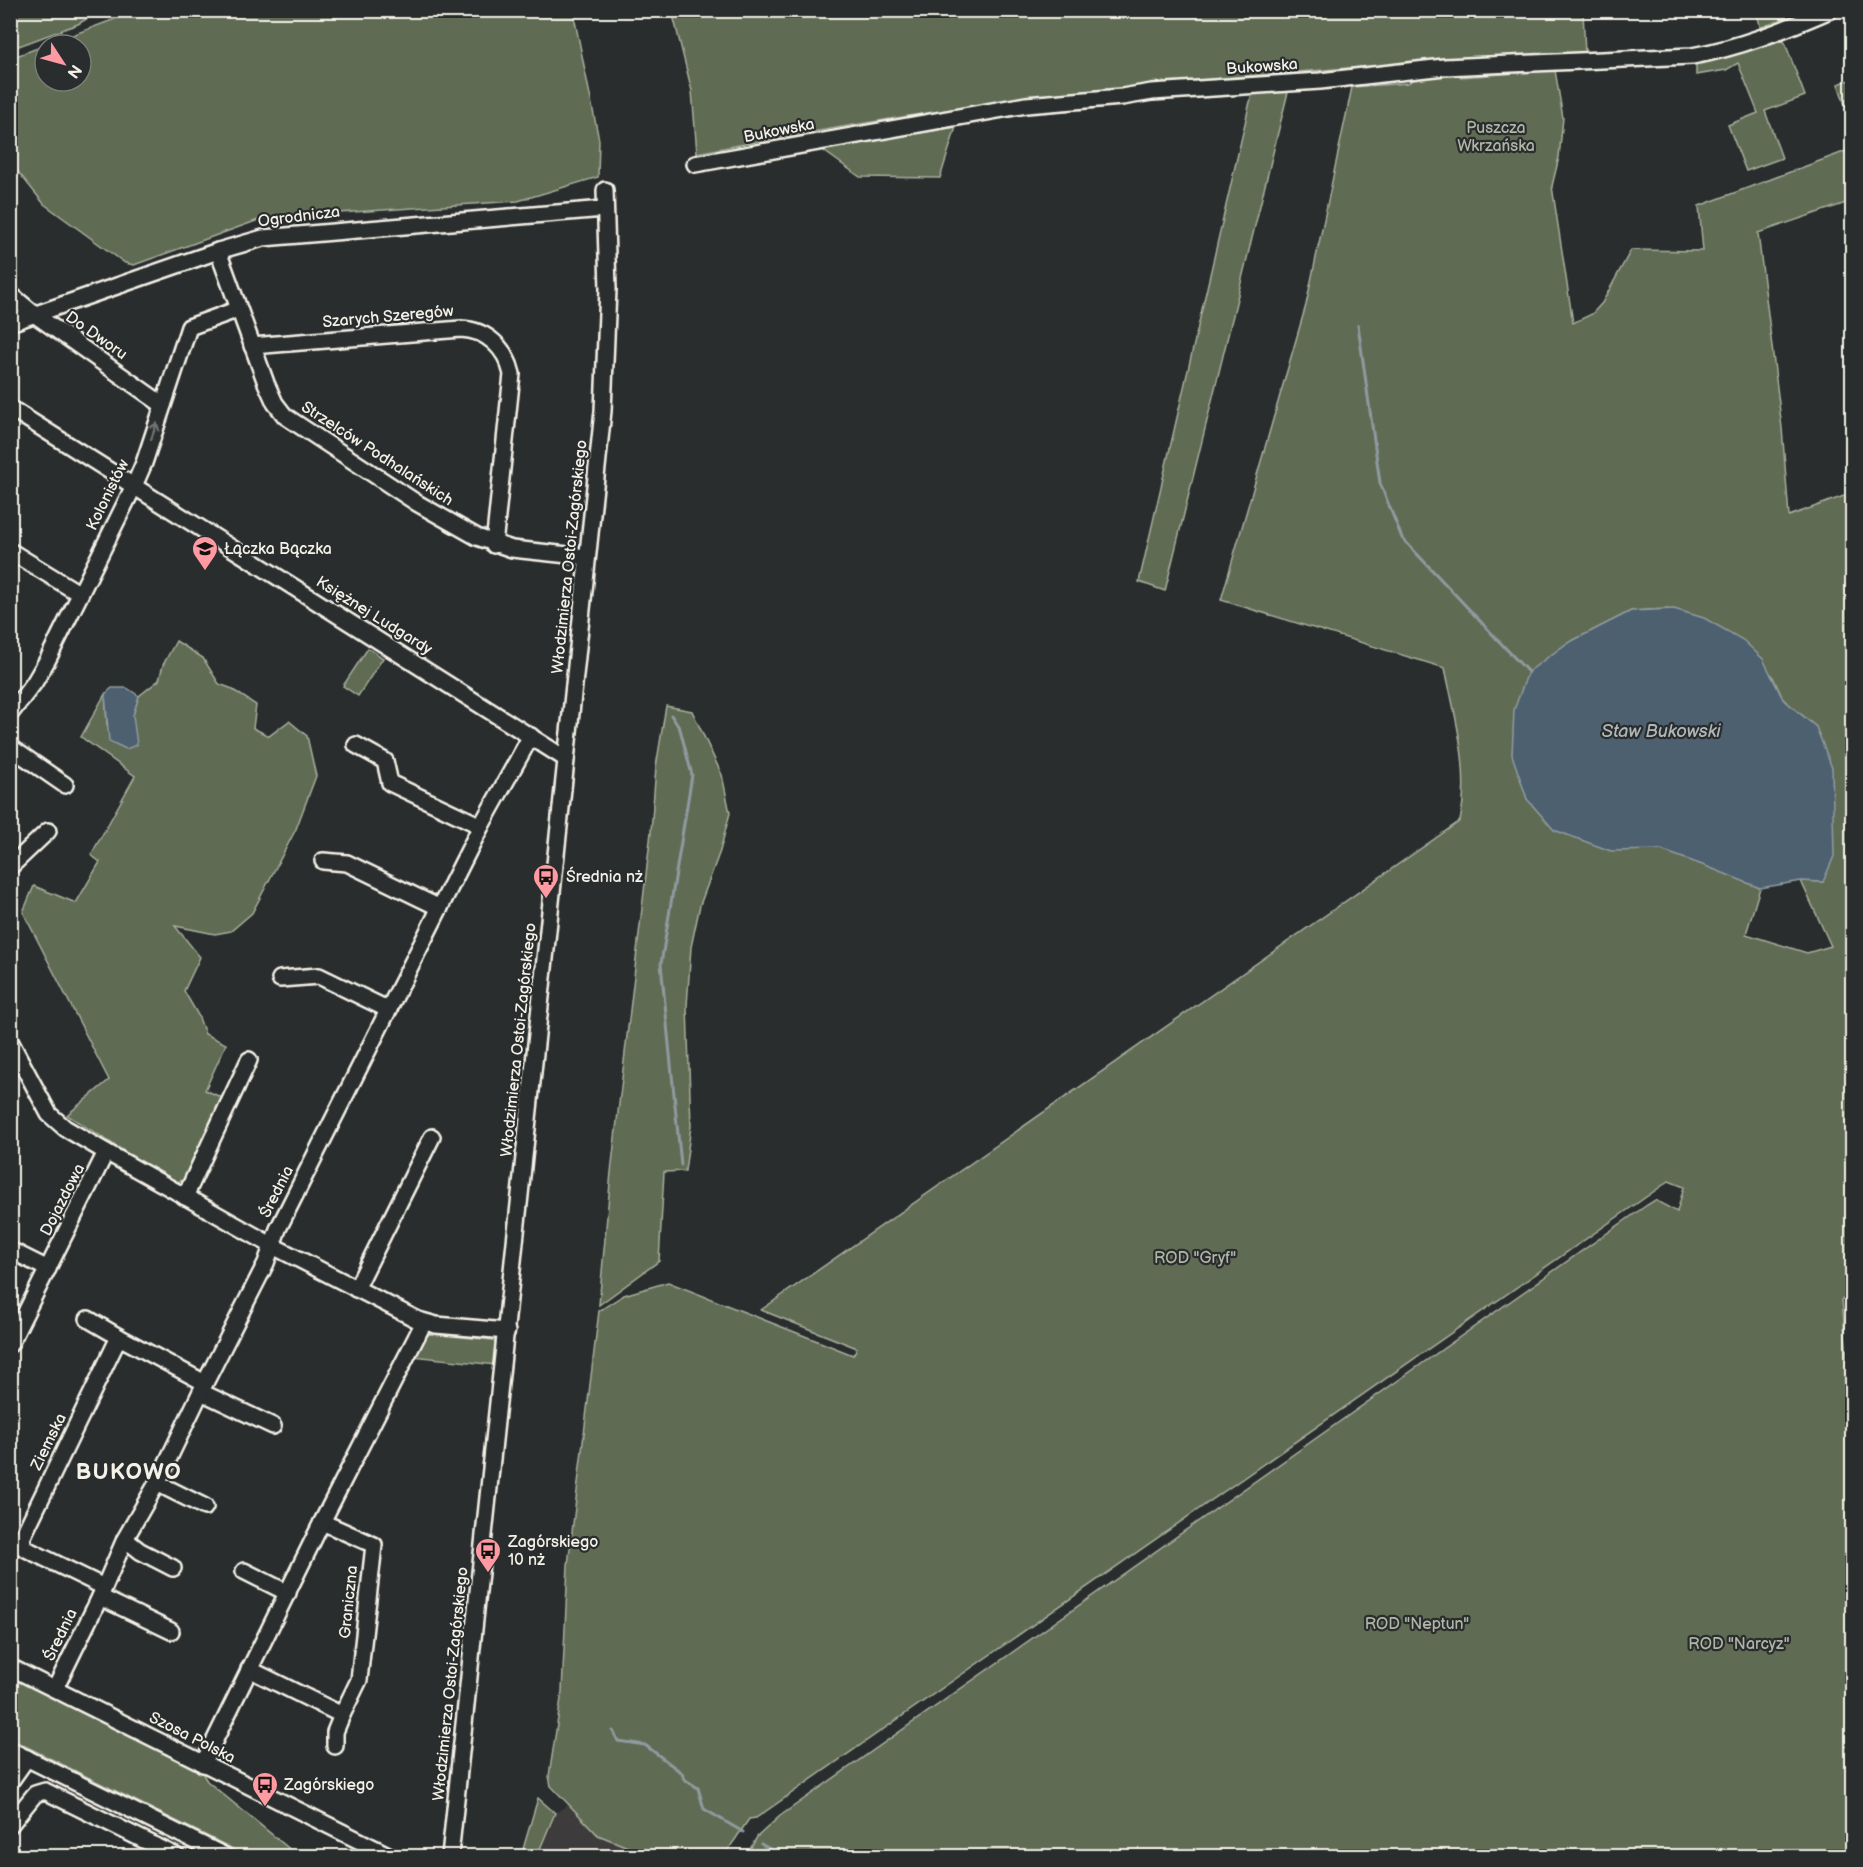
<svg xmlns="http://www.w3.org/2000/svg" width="1863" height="1867" font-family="'Balsamiq Sans',sans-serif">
<rect width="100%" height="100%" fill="#2a2d2e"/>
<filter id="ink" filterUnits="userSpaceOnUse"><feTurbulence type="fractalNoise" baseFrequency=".0167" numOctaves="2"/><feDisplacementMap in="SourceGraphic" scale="12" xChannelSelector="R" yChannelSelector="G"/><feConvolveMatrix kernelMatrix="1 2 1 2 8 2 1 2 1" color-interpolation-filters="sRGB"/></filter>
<g filter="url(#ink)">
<polygon fill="#3e3a3b" points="569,1804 598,1835 650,1856 537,1856 555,1813"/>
<g fill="#5e6c53" stroke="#a9ae9e" stroke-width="1.5" fill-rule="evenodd">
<polygon points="11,10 100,10 100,11 78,24 11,49"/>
<path d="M139,10L573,11L599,140L598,177L518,201L264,218L134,265L125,263L44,204L11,163V58ZM45,45H81V81H45Z"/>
<polygon points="1756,10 1809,10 1809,11 1761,29"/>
<path d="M672,11H1583L1585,54L1503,56L1452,62L1461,77L1555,70L1563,118L1559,157L1552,186L1573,323L1592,314L1602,303L1631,250L1703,251L1699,206L1849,150L1852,161V201L1758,233L1782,428L1789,516L1852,493V1294L1842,1299L1852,1415V1836L1847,1856H746L757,1837L780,1816L1647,1205L1655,1200L1677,1212L1684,1187L1669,1181L756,1818L749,1819L724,1856H650L598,1835L551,1786L549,1776L562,1692L568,1565L599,1311L624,1295L668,1282L853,1355L857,1348L761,1310L1460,821C1471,770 1455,717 1445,668L1221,600L1306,305L1352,87L1408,83L1420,76L1431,62C1276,73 1120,85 966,107C876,121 786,136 697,153L692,91ZM1667,609L1772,675L1783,699L1816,727L1823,882L1801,881L1831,946L1807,953L1746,934L1760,888L1708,866L1661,850L1566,644L1631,611Z"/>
<polygon points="1784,40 1805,96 1765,111 1782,158 1746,171 1728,125 1758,113 1738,63 1726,70 1696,75 1696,60"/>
<polygon points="1852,79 1852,125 1838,84"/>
<polygon points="1288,92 1165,591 1139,582 1252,93"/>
<polygon points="956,127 940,178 860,177 821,149"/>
<polygon points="176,641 203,658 219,684 230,688 256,705 253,728 269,736 289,721 307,736 316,776 296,829 252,913 231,931 215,934 175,926 200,957 184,991 198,1015 205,1034 226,1044 205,1090 221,1097 223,1101 191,1171 183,1180 174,1183 67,1115 109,1080 23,912 34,886 76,903 100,862 91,855 135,776 81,737 105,694 107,725 133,715 139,696 159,680 163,665"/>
<polygon points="368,648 383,658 358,696 343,686"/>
<polygon points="666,706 692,711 722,775 730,813 720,851 700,905 691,947 687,1006 691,1126 685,1171 664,1172 659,1261 599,1305 611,1172 651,832 656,767"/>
<polygon points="430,1334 493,1340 497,1345 496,1365 412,1356 424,1337"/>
<polygon points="10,1675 201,1771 207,1781 298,1856 247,1856 11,1739"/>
<polygon points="538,1798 555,1813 537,1856 521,1856"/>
</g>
<g fill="#4d6070" stroke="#909aa0" stroke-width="1.5">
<polygon points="1674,609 1704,618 1743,640 1763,659 1783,699 1816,727 1832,768 1834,856 1823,882 1801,881 1760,888 1708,867 1661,850 1611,851 1554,830 1527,799 1512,755 1514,710 1528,672 1566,644 1631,611"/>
<polygon points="112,688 127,688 139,696 133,715 137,745 126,749 109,741 105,694"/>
</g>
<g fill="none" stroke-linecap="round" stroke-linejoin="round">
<g stroke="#909aa0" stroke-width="3">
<polyline points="1358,325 1380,483 1402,538 1528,672"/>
<polyline points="671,715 680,729 692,775 661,964 681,1165"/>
<polyline points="613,1731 618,1741 645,1745 682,1773 684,1779 698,1788 704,1809 743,1832"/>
<polyline points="761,1844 782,1856"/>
</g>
<defs>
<g id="minor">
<path d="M695,164L1026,105L1122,97L1152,92L1320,81L1444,67L1692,56C1739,48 1786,29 1830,10"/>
<polyline points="218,251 266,383 275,403 285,416 417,503 477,537 512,549 587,557"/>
<polyline points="10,294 34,314 163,405"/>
<polyline points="10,323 218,251 263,238 604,209"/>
<path d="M252,346L461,329C487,330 506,348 512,374L494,545"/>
<polyline points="10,408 566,759"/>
<polyline points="10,551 80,594"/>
<polyline points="10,714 34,683 48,659 134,486 144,463 189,327 239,309"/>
<polyline points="356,745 385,761 390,783 481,826"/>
<polyline points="10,747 65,785"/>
<polyline points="323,861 347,863 440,908"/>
<polyline points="10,867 48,831"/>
<polyline points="280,979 319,976 389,1010"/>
<polyline points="10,1041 49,1114 65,1128 106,1152"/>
<polyline points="185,1197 249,1060"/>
<polyline points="10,1250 48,1269"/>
<polyline points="356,1289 432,1137"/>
<polyline points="88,1319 119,1337"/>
<polyline points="10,1344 106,1152 273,1246 418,1320 436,1325 507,1331"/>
<polyline points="201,1392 273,1426"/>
<polyline points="157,1483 205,1507"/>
<polyline points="125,1539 140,1551 173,1568"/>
<polyline points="244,1571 288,1593"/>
<polyline points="104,1587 24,1548 22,1538 119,1337 205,1383"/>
<polyline points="100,1597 171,1631"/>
<polyline points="10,1667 390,1856"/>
<polyline points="249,1669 342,1715 359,1680 374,1545 322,1522"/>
<polyline points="55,1689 100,1597 125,1539 157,1483 205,1383 266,1263 278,1229 481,826 531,736"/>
<polyline points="335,1746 335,1732 342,1715"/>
<polyline points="10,1750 225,1856"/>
<polyline points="203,1764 322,1522 424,1322"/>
<polyline points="10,1782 27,1758"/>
<polyline points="10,1825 35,1794 45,1791 176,1856"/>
<polyline points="450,1856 603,411 608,289 605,190"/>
</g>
</defs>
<use href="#minor" stroke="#f4f1e8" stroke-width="20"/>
<use href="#minor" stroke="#2a2d2e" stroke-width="15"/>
</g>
<defs><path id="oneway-shaft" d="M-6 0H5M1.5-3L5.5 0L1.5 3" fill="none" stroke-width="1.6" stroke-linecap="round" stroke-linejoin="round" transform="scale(1.5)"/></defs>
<use stroke="#71726f" href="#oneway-shaft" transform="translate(154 431) rotate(-71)"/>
</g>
<defs>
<symbol id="school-pin" viewBox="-11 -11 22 30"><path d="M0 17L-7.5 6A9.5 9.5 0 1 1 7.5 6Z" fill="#ff9aa2" stroke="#2a2d2e"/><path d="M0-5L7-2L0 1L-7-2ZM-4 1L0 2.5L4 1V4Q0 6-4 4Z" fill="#111"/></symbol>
<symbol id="bus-pin" viewBox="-11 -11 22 30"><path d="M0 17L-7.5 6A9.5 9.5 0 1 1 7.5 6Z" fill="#ff9aa2" stroke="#2a2d2e"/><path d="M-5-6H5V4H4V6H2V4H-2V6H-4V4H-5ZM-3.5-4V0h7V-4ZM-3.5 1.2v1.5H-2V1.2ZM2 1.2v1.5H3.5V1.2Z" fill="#111"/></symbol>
</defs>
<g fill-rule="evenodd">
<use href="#school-pin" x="190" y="534" width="30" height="40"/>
<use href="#bus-pin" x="531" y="862" width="30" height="40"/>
<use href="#bus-pin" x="473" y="1536" width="30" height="40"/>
<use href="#bus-pin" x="250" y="1770" width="30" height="40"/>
</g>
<g text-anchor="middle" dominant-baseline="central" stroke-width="4.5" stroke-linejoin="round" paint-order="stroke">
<g font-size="16" fill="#f4f1e8" stroke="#2a2d2e">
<text transform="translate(1262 67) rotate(-4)">Bukowska</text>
<text transform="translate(779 131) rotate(-11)">Bukowska</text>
<text transform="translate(299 217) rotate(-7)">Ogrodnicza</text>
<text transform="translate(388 317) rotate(-5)">Szarych Szeregów</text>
<text transform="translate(96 336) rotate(35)">Do Dworu</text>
<text transform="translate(377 454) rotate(33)">Strzelców Podhalańskich</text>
<text transform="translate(108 495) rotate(-64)">Kolonistów</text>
<text transform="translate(570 557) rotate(-84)">Włodzimierza Ostoi-Zagórskiego</text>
<text transform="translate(374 616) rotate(32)">Księżnej Ludgardy</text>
<text transform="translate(519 1040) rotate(-84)">Włodzimierza Ostoi-Zagórskiego</text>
<text transform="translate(277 1192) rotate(-63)">Średnia</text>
<text transform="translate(63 1200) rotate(-63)">Dojazdowa</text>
<text transform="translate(49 1442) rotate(-64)">Ziemska</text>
<text transform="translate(349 1602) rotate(-84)">Graniczna</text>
<text transform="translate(61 1635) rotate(-64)">Średnia</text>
<text transform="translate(451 1684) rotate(-84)">Włodzimierza Ostoi-Zagórskiego</text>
<text transform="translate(192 1738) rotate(27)">Szosa Polska</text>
</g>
<g font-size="16" fill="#b0b5a5" stroke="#2a2d2e">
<text x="1496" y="128">Puszcza<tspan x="1496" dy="18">Wkrzańska</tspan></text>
<text x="1195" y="1258">ROD "Gryf"</text>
<text x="1417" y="1624">ROD "Neptun"</text>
<text x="1739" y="1644">ROD "Narcyz"</text>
</g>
<g font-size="16" fill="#f4f1e8" stroke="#2a2d2e" text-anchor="start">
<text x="224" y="549">Łączka Bączka</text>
<text x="566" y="877">Średnia nż</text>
<text x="508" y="1542">Zagórskiego<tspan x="508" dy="18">10 nż</tspan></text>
<text x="284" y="1785">Zagórskiego</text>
</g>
<g font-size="18" font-style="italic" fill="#b1b7b8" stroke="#2a2d2e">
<text x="1661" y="731">Staw Bukowski</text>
</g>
<g font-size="22" font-weight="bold" letter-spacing="1.5" fill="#f4f1e8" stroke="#2a2d2e">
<text x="129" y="1472">BUKOWO</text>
</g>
</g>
<rect width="1863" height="1867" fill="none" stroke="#2a2d2e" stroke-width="36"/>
<rect x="18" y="18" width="1827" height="1831" fill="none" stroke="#f4f1e8" stroke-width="2" filter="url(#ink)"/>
<g transform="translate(63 63) rotate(126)"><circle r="28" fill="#2a2d2e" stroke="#7b7b78" stroke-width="1.5"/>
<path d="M0-4.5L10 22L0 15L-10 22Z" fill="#ff9aa2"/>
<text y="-9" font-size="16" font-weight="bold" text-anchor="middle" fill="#f4f1e8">N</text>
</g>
</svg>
